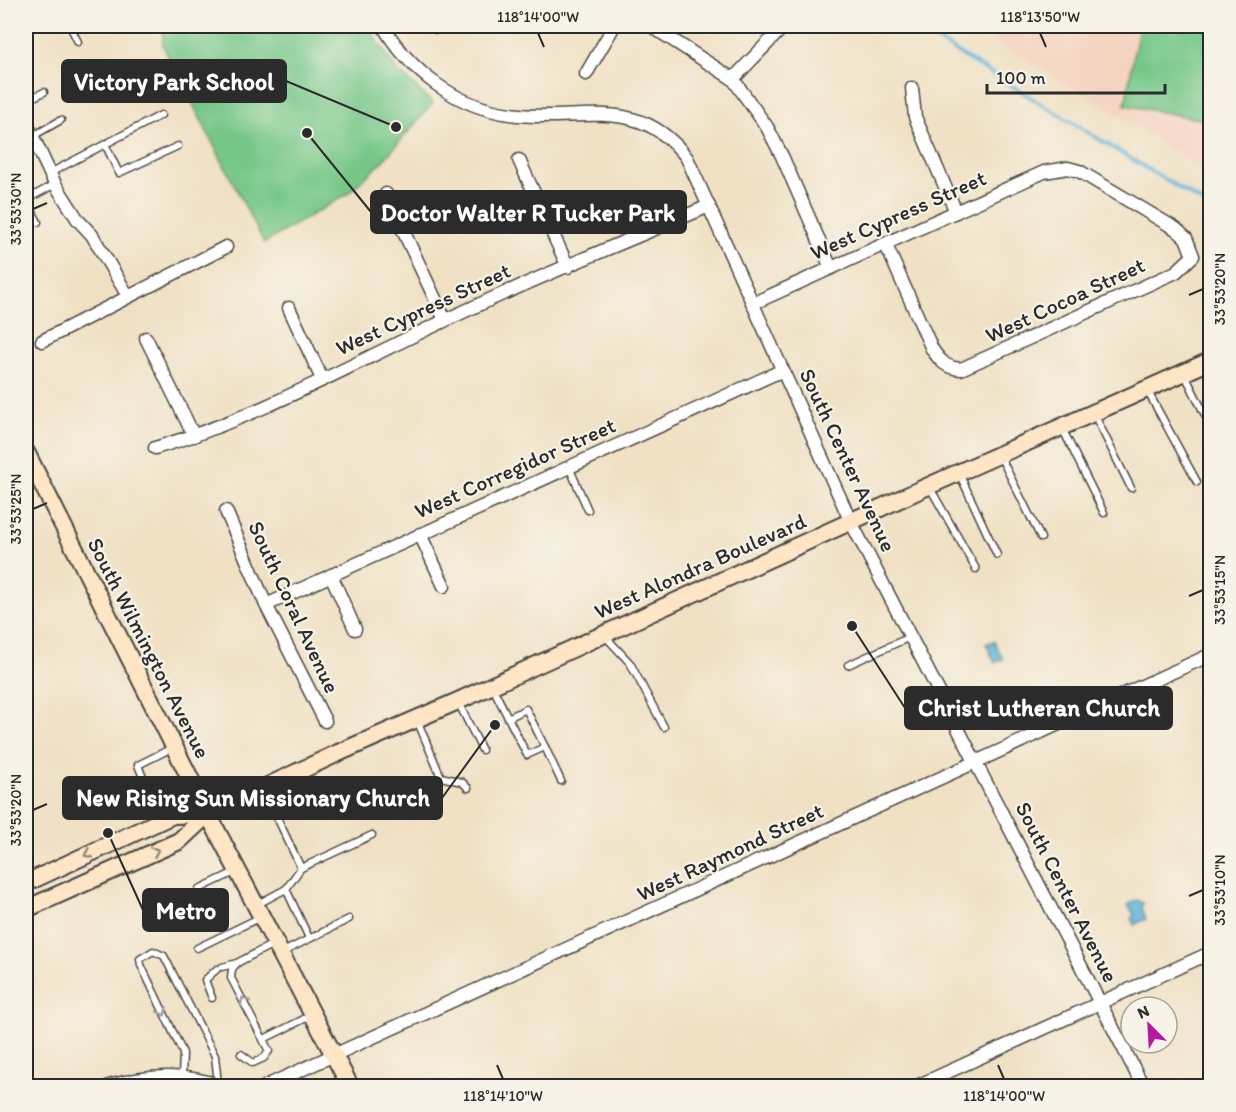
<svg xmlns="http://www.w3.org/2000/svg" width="1236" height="1112" font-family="Itim,sans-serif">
<rect width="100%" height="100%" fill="#f7f3e8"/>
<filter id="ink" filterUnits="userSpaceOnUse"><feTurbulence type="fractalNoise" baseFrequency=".0167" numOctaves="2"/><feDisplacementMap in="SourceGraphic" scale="12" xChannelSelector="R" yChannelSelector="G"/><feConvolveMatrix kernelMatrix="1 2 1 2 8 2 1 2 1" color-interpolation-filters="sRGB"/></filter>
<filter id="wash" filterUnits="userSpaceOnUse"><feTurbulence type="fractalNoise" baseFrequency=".008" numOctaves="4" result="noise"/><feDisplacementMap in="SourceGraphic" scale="24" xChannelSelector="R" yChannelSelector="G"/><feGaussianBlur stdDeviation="1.35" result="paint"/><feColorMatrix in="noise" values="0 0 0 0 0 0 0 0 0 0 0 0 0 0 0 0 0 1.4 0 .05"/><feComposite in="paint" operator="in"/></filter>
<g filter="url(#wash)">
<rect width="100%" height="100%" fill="#f0e1c4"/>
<polygon fill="#f5d3c1" points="971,26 1210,26 1210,172"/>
<g fill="#76c788" stroke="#50795a" stroke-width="1.5">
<polygon points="163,26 368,26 396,69 433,103 380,164 346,195 264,243 163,46"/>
<polygon points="1139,26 1210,26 1210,121 1125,105"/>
</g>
<g fill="#5db4da" stroke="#447082" stroke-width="1.5">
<polygon points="994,641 1003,659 995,663 986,644"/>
<polygon points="1137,900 1143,903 1142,908 1146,919 1134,925 1131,919 1134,915 1128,905"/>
</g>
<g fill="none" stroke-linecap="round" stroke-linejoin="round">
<polyline stroke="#5db4da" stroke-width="4" points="914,26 1210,207"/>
</g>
</g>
<g filter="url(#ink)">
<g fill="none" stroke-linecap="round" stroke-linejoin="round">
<defs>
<g id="lane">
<polyline points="70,26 78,42"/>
<polyline points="111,26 112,27"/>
<polyline points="26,27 33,26"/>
<polyline points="26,101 44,92"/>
<polyline points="33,136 61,120"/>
<polyline points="105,144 119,173 178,146"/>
<polyline points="50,173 161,115"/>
<polyline points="26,200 55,184"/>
<polyline points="26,200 38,222"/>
<polyline points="1184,373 1210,425"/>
<polyline points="1147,390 1197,482"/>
<polyline points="1094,414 1131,488"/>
<polyline points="1062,428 1104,513"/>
<polyline points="1000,456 1041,538"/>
<polyline points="569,467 588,510"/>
<polyline points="959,473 997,555"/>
<polyline points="929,486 976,569"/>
<polyline points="604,635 630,663 664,727"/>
<polyline points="848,665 910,637"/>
<polyline points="492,686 527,755 545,747 561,781"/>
<polyline points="458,702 482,750"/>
<polyline points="508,718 526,709 545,747"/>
<polyline points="417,720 441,777 462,782 468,788"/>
<polyline points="264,790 301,868"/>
<polyline points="160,820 138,765 172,748"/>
<polyline points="286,889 309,938"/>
<polyline points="206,902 199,889 237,871"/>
<polyline points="256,905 286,889 301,868 372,835"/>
<polyline points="197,948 261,917"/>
<polyline points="281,953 349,919"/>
<polyline points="237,963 232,969 231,978 269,1051 264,1058 253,1063 241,1054"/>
<polyline points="222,967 237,963 275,943"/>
<polyline points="212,998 205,980 217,969"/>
<polyline points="264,1039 312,1015"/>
<polyline points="182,1076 183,1053 141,965 140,959 153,951 164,956 215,1056 218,1084"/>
</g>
<g id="street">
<path d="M383,26C410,71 456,107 510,114C578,124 637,92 687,158L851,522L1143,1086"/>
<polyline points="651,26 733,79 767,127 782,156 831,268"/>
<polyline points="437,27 441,26"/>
<polyline points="586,74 614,26"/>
<polyline points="733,79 784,26"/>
<polyline points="912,88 915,117 956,212"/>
<polyline points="26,122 55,184 78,220 92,235 128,296"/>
<polyline points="519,160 568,267"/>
<polyline points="386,194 445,320"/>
<path d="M754,303L1044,172L1068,168L1079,171L1176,229L1186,238L1193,256L1176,272L961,369C946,368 940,361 932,349L886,245"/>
<polyline points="289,308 322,379"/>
<polyline points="146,338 194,436"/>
<polyline points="42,341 226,247"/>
<path d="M155,448C254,419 348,366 442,322C529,280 620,244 709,206"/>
<polyline points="226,511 266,605 325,721"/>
<polyline points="420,534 444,586"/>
<polyline points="331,575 355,629"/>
<polyline points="266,605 783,370"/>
<path d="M109,1086C149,1075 182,1073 222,1086"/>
<polyline points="266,1086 1210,655"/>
<polyline points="917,1086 1210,953"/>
</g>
<g id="secondary">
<polyline points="26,452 208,814 350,1086"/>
<polyline points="26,883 173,815 208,814"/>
<polyline points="26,909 179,841 208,814 338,753 458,701 924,488 1210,361"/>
</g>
</defs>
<use href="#lane" stroke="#494642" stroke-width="9"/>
<use href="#street" stroke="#494642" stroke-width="15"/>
<use href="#secondary" stroke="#494642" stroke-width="20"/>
<use href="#lane" stroke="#fff" stroke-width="6"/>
<use href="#street" stroke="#fff" stroke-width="12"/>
<use href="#secondary" stroke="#fde5c5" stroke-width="16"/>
</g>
<defs><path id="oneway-chevron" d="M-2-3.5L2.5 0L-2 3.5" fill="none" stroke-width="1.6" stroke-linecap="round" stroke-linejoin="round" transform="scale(1.5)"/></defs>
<g stroke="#948878">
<use href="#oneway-chevron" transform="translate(155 851) rotate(-24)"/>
<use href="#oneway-chevron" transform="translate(88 854) rotate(155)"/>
</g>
<g stroke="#a0a0a0">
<use href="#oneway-chevron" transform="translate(244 1001) rotate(-118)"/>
<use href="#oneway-chevron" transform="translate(163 1012) rotate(65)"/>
</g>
</g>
<path fill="none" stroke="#2b2b2b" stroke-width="2" d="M538,33L544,47M1040,33L1046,47M33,209L47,203M1189,295L1203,289M33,509L47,503M1189,596L1203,590M33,810L47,804M1189,896L1203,890M497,1065L503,1079M998,1065L1004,1079"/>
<g text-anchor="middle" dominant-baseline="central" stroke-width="4.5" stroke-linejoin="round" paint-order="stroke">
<g font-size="22" fill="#2b2b2b" stroke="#f7f3e8">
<text transform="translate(898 215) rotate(-24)">West Cypress Street</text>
<text transform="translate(1065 300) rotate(-25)">West Cocoa Street</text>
<text transform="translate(423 309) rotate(-25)">West Cypress Street</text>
<text transform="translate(848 460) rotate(65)">South Center Avenue</text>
<text transform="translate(515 468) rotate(-24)">West Corregidor Street</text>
<text transform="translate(700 566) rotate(-24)">West Alondra Boulevard</text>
<text transform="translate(294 607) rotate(65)">South Coral Avenue</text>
<text transform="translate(149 648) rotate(63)">South Wilmington Avenue</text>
<text transform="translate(730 852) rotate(-25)">West Raymond Street</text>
<text transform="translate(1067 892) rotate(63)">South Center Avenue</text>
</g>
</g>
<path fill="none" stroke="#2b2b2b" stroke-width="2" d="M396 127L286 81M307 133L371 212M852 626L905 708M495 725L442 798M108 833L143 910"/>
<g fill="#2b2b2b" stroke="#f7f3e8" stroke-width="2">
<circle cx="396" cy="127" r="6"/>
<circle cx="307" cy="133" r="6"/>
<circle cx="852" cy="626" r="6"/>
<circle cx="495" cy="725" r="6"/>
<circle cx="108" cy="833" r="6"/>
</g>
<g fill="#2b2b2b" stroke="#2b2b2b" stroke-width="2">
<rect x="62" y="60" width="224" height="42" rx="6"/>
<rect x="371" y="191" width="315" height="42" rx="6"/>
<rect x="905" y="687" width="267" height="42" rx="6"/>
<rect x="63" y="777" width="379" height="42" rx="6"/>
<rect x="143" y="889" width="85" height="42" rx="6"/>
</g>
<g font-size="24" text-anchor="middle" font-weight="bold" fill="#fff">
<text x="174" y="90">Victory Park School</text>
<text x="528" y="221">Doctor Walter R Tucker Park</text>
<text x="1039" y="716">Christ Lutheran Church</text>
<text x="253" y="806">New Rising Sun Missionary Church</text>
<text x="186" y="919">Metro</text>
</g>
<rect width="1236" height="1112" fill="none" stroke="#f7f3e8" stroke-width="66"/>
<g transform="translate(1149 1025) rotate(336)"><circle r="28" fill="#f7f3e8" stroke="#a5a39c" stroke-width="1.5"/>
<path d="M0-4.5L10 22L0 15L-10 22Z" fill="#b5179e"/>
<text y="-9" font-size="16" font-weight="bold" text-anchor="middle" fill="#2b2b2b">N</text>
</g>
<path d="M987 84v9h178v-9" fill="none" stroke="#2b2b2b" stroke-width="3"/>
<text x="996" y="84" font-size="18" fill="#2b2b2b" stroke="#f7f3e8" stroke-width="4.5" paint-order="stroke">100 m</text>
<rect x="33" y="33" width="1170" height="1046" fill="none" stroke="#2b2b2b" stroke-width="2"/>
<g font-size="15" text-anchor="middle" fill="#2b2b2b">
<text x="538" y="22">118°14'00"W</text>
<text x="1040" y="22">118°13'50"W</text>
<text transform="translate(16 209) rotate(-90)" y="5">33°53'30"N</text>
<text transform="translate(1220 289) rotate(-90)" y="5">33°53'20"N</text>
<text transform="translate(16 509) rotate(-90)" y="5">33°53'25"N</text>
<text transform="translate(1220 590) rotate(-90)" y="5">33°53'15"N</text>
<text transform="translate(16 810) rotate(-90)" y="5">33°53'20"N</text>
<text transform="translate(1220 890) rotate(-90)" y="5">33°53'10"N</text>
<text x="503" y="1101">118°14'10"W</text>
<text x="1004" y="1101">118°14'00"W</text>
</g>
</svg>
